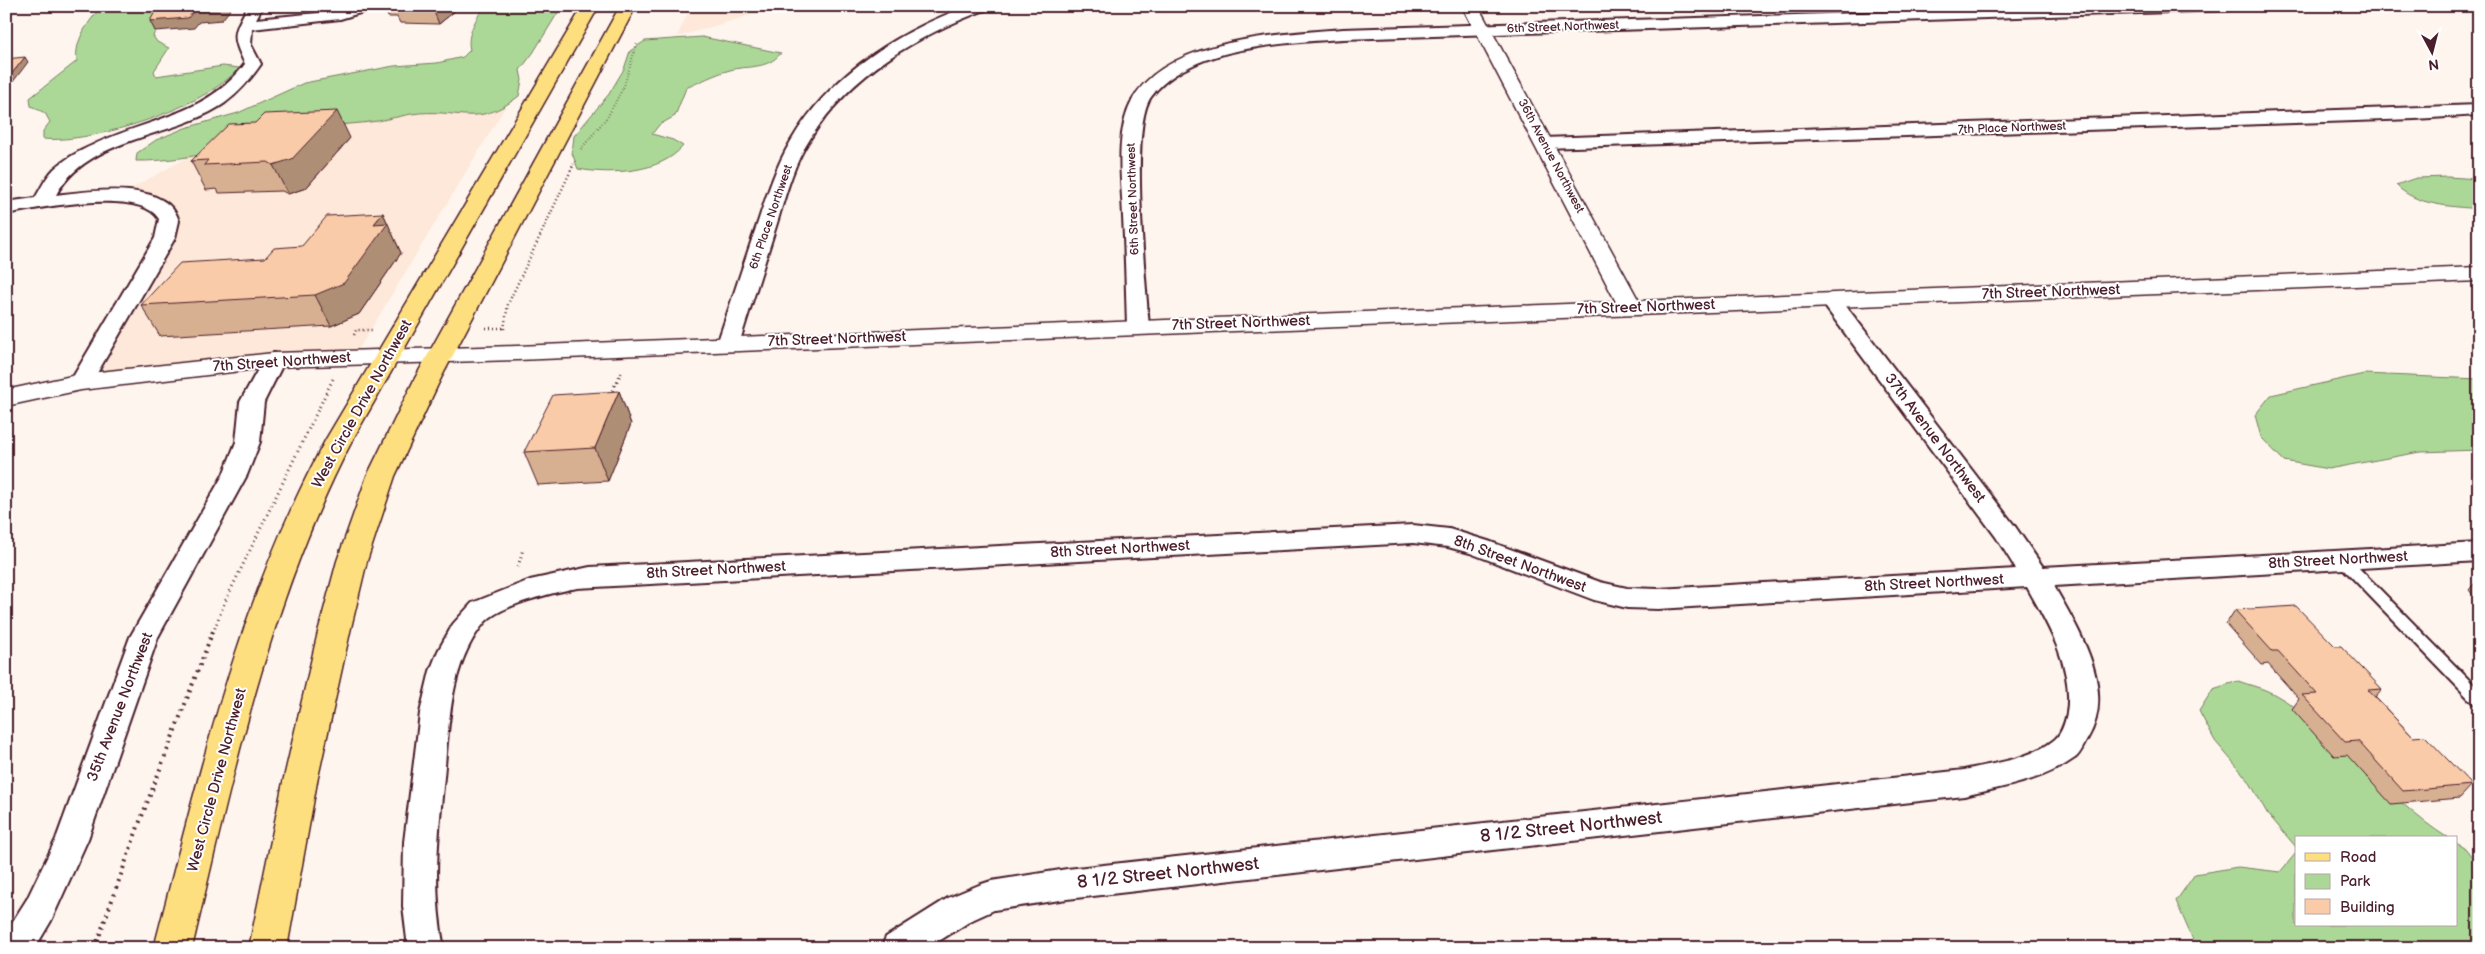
<svg xmlns="http://www.w3.org/2000/svg" width="2485" height="954" font-family="'Balsamiq Sans',sans-serif">
<rect width="100%" height="100%" fill="#fef5ee"/>
<filter id="ink" filterUnits="userSpaceOnUse"><feTurbulence type="fractalNoise" baseFrequency=".02" numOctaves="2"/><feDisplacementMap in="SourceGraphic" scale="10" xChannelSelector="R" yChannelSelector="G"/><feConvolveMatrix kernelMatrix="1 2 1 2 8 2 1 2 1" color-interpolation-filters="sRGB"/></filter>
<g filter="url(#ink)">
<g fill="#fde8d9">
<polygon points="691,6 781,6 677,37"/>
<polygon points="518,86 354,357 81,382 165,238 167,213 118,196 212,144"/>
</g>
<g fill="#abd897" stroke="#7a7c61">
<path d="M102,6H186L157,28L153,36L157,42L169,48L154,71L156,76L223,66L239,68C206,107 93,144 43,139V131L50,122L45,113L31,106L30,98L77,61C74,40 89,21 102,6Z"/>
<path d="M484,6H562L533,53L520,70L522,80L519,96C476,130 459,107 411,114C400,116 389,119 378,121C358,124 338,124 318,128C257,139 198,162 136,161L137,153L156,140L185,128L238,113L304,83L394,66L437,63L463,57L470,50C466,34 476,20 484,6Z"/>
<path d="M702,37L781,53C767,70 749,65 730,70C715,74 700,82 686,88L675,116L659,125L652,134L673,140L683,146C661,173 611,175 578,169L572,153L574,136L609,94L624,69L630,51L645,41Z"/>
<path d="M2448,177L2479,179V209C2451,206 2416,206 2396,185L2416,178Z"/>
<polygon points="2364,374 2479,379 2479,450 2420,452 2328,469 2284,461 2261,437 2255,415 2271,395"/>
<path d="M2238,681C2249,685 2263,688 2274,694C2340,731 2384,798 2448,838H2296V847L2267,813L2249,781L2215,741L2199,711L2213,689Z"/>
<polygon points="2456,843 2465,848 2479,866 2479,948 2203,948 2193,940 2176,901 2195,874 2238,867 2280,872 2296,853 2296,925 2456,925"/>
</g>
<g fill="none" stroke-linecap="round" stroke-linejoin="round">
<defs>
<polygon id="service" points="2343,555 2348,557 2479,690 2479,706 2474,704 2338,563 2336,560 2338,557"/>
<g id="minor">
<path d="M248,6H263L256,19L338,11L352,6H375L373,9L340,19L252,29L251,45L261,64C250,80 240,92 225,103C173,139 89,135 56,195C89,191 167,179 179,221L175,238L92,382L89,387L81,389L73,387L70,382L155,238L159,219C140,187 39,208 6,214V202L35,198C41,188 46,177 54,169C65,159 79,151 93,145C147,119 207,115 245,64C231,35 233,34 248,6Z"/>
<path d="M968,6H990L988,9C918,35 851,73 810,139C794,163 786,193 778,220C765,261 752,303 739,344L736,349L728,351L720,349L717,344C731,303 744,262 758,222C767,194 776,166 791,141C830,74 898,32 968,6Z"/>
<path d="M2082,6H2239L2232,10L1343,39C1285,43 1189,46 1151,97C1129,126 1146,284 1149,327L1146,332L1138,334L1130,332L1127,327C1126,290 1125,254 1123,217C1122,181 1114,135 1132,101C1164,39 1282,34 1343,29Z"/>
<polygon points="2479,105 2479,115 2415,119 1544,148 1538,147 1535,143 1538,139 1544,138"/>
<path d="M1832,295L1839,297L2014,525L2043,567L2479,543V561L2054,586C2078,629 2117,689 2088,738C2084,744 2081,754 2075,758C2043,781 2002,787 1964,796L1067,899L994,910L972,920L928,948H881L886,937L948,898L979,885L991,881L1067,869L1964,770C1994,763 2029,760 2054,740C2062,734 2065,722 2067,713C2074,668 2048,625 2027,587L1658,609L1627,608L1594,600L1470,553L1448,547L1413,543L577,588C555,592 500,605 485,622C449,664 449,726 444,777C438,835 432,890 444,948H408L403,906L404,842L420,713L430,671L438,651L453,624L472,603L530,580L590,567L1413,525L1449,529L1488,541L1600,582L1627,588L1658,589L2016,569L1996,537L1821,301L1825,297Z"/>
<polygon points="274,353 282,355 285,360 264,402 260,442 247,475 158,637 88,839 51,921 35,948 6,948 6,932 27,899 56,839 130,637 223,475 236,442 240,402 266,355"/>
</g>
<polygon id="tertiary" points="1462,6 1478,6 1639,301 2479,267 2479,281 517,360 274,367 81,390 6,406 6,390 81,374 274,353 517,346 1616,302"/>
<g id="primary">
<path d="M583,6H599L353,439C270,597 233,775 192,948H154C199,775 240,597 326,439Z"/>
<polygon points="620,6 636,6 440,380 395,476 367,561 350,632 317,782 287,948 249,948 283,782 318,632 337,561 367,476 414,380"/>
</g>
</defs>
<use href="#service" stroke="#4a1f2b" stroke-width="4"/>
<use href="#minor" stroke="#4a1f2b" stroke-width="4"/>
<use href="#tertiary" stroke="#4a1f2b" stroke-width="3"/>
<use href="#primary" stroke="#4a1f2b" stroke-width="3"/>
<g stroke="#4a1f2b" stroke-width="2" stroke-dasharray="0.5 2.5" stroke-linecap="butt">
<polyline points="581,149 608,116 624,86 637,43"/>
<polyline points="572,167 575,161"/>
</g>
<g stroke="#4a1f2b" stroke-width="2.5" stroke-dasharray="1 3" stroke-linecap="butt">
<polyline points="486,328 505,328"/>
<polyline points="504,329 508,304 573,166"/>
<polyline points="354,335 356,330 372,330"/>
<polyline points="621,374 622,372"/>
</g>
<g stroke="#4a1f2b" stroke-width="3" stroke-dasharray="1 4" stroke-linecap="butt">
<polyline points="610,395 621,373"/>
<polyline points="518,567 523,549"/>
<polyline points="213,633 224,604 333,379"/>
</g>
<polyline stroke="#4a1f2b" stroke-width="4" stroke-dasharray="2 5" stroke-linecap="butt" points="95,948 139,824 213,631"/>
<use href="#service" fill="#fff" fill-rule="evenodd"/>
<use href="#minor" fill="#fff" fill-rule="evenodd"/>
<use href="#tertiary" fill="#fff" fill-rule="evenodd"/>
<use href="#primary" fill="#fedf80" fill-rule="evenodd"/>
</g>
<g fill="#d7af91" stroke="#4a1f2b">
<polygon points="384,6 461,6 439,24 400,23 397,17 388,17"/>
<polygon points="350,138 306,188 288,194 282,191 219,193 217,189 206,190 191,161"/>
<polygon points="383,213 401,253 359,314 331,326 160,336 141,305 265,258 302,246"/>
<polygon points="619,391 631,424 608,481 538,485 524,452"/>
<polygon points="2479,578 2479,602 2469,590"/>
<polygon points="2235,610 2335,646 2382,689 2375,697 2413,737 2472,785 2460,798 2391,804 2347,755 2334,756 2292,709 2299,699 2268,664 2262,665 2226,624"/>
</g>
<g fill="#af8e76" stroke="#4a1f2b">
<polygon points="220,6 233,6 222,20 199,22 194,28 155,31 150,21"/>
<polygon points="436,6 461,6 439,24 433,9"/>
<polygon points="25,57 28,62 6,91 6,81"/>
<polygon points="337,111 350,138 306,188 288,194 273,165"/>
<polygon points="383,213 401,253 359,314 331,326 315,295 374,224"/>
<polygon points="619,391 631,424 608,481 595,448"/>
</g>
<g fill="#facba9" stroke="#4a1f2b">
<polygon points="158,6 220,6 217,10 194,11 188,18 150,21"/>
<polygon points="396,6 436,6 433,9 394,8"/>
<polygon points="25,57 6,81 6,59"/>
<polygon points="337,111 292,159 273,165 268,162 204,165 208,160 191,161 229,124 255,123 264,114"/>
<polygon points="383,213 374,224 388,223 344,283 315,295 141,305 180,263 265,258 274,248 302,246 327,216"/>
<polygon points="619,391 595,448 524,452 553,395"/>
<polygon points="2296,606 2335,646 2341,646 2382,689 2368,690 2413,737 2425,736 2472,785 2403,791 2358,741 2345,742 2302,695 2317,694 2278,651 2272,651 2235,610"/>
</g>
</g>
<g text-anchor="middle" dominant-baseline="central" stroke-width="4" stroke-linejoin="round" paint-order="stroke">
<g font-size="12" fill="#4a1f2b" stroke="#fff">
<text transform="translate(1563 27) rotate(-2)">6th Street Northwest</text>
<text transform="translate(2012 128) rotate(-2)">7th Place Northwest</text>
<text transform="translate(1551 156) rotate(62)">36th Avenue Northwest</text>
<text transform="translate(1133 199) rotate(-92)">6th Street Northwest</text>
<text transform="translate(771 217) rotate(-71)">6th Place Northwest</text>
</g>
<g font-size="15" fill="#4a1f2b" stroke="#fff">
<text transform="translate(2051 292) rotate(-2)">7th Street Northwest</text>
<text transform="translate(1646 307) rotate(-2)">7th Street Northwest</text>
<text transform="translate(1241 323) rotate(-2)">7th Street Northwest</text>
<text transform="translate(837 339) rotate(-2)">7th Street Northwest</text>
<text transform="translate(282 362) rotate(-4)">7th Street Northwest</text>
<text transform="translate(362 404) rotate(-61)">West Circle Drive Northwest</text>
<text transform="translate(1935 438) rotate(53)">37th Avenue Northwest</text>
<text transform="translate(1120 549) rotate(-3)">8th Street Northwest</text>
<text transform="translate(2338 560) rotate(-3)">8th Street Northwest</text>
<text transform="translate(1520 564) rotate(20)">8th Street Northwest</text>
<text transform="translate(716 570) rotate(-3)">8th Street Northwest</text>
<text transform="translate(1934 583) rotate(-3)">8th Street Northwest</text>
<text transform="translate(120 707) rotate(-69)">35th Avenue Northwest</text>
<text transform="translate(217 780) rotate(-75)">West Circle Drive Northwest</text>
</g>
<g font-size="18" fill="#4a1f2b" stroke="#fff">
<text transform="translate(1571 827) rotate(-6)">8 1/2 Street Northwest</text>
<text transform="translate(1168 873) rotate(-6)">8 1/2 Street Northwest</text>
</g>
</g>
<rect width="2485" height="954" fill="none" stroke="#fff" stroke-width="25"/>
<rect x="12" y="12" width="2460" height="929" fill="none" stroke="#4a1f2b" stroke-width="2" filter="url(#ink)"/>
<rect x="2295" y="836" width="162" height="90" fill="#ffffff" stroke="#b7a5aa"/>
<rect x="2305" y="853" width="25" height="8" fill="#fedf80" stroke="#b7a5aa"/>
<text x="2340" y="862" font-size="15" fill="#4a1f2b">Road</text>
<rect x="2305" y="874" width="25" height="15" fill="#abd897" stroke="#b7a5aa"/>
<text x="2340" y="886" font-size="15" fill="#4a1f2b">Park</text>
<rect x="2305" y="899" width="25" height="15" fill="#facba9" stroke="#b7a5aa"/>
<text x="2340" y="912" font-size="15" fill="#4a1f2b">Building</text>
<g transform="translate(2432 52) rotate(173)" stroke="#ffffff" stroke-width="4" paint-order="stroke">
<path d="M0-4L9 19L0 12L-9 19Z" fill="#4a1f2b"/>
<text y="-8" font-size="14" font-weight="bold" text-anchor="middle" fill="#4a1f2b">N</text>
</g>
</svg>
